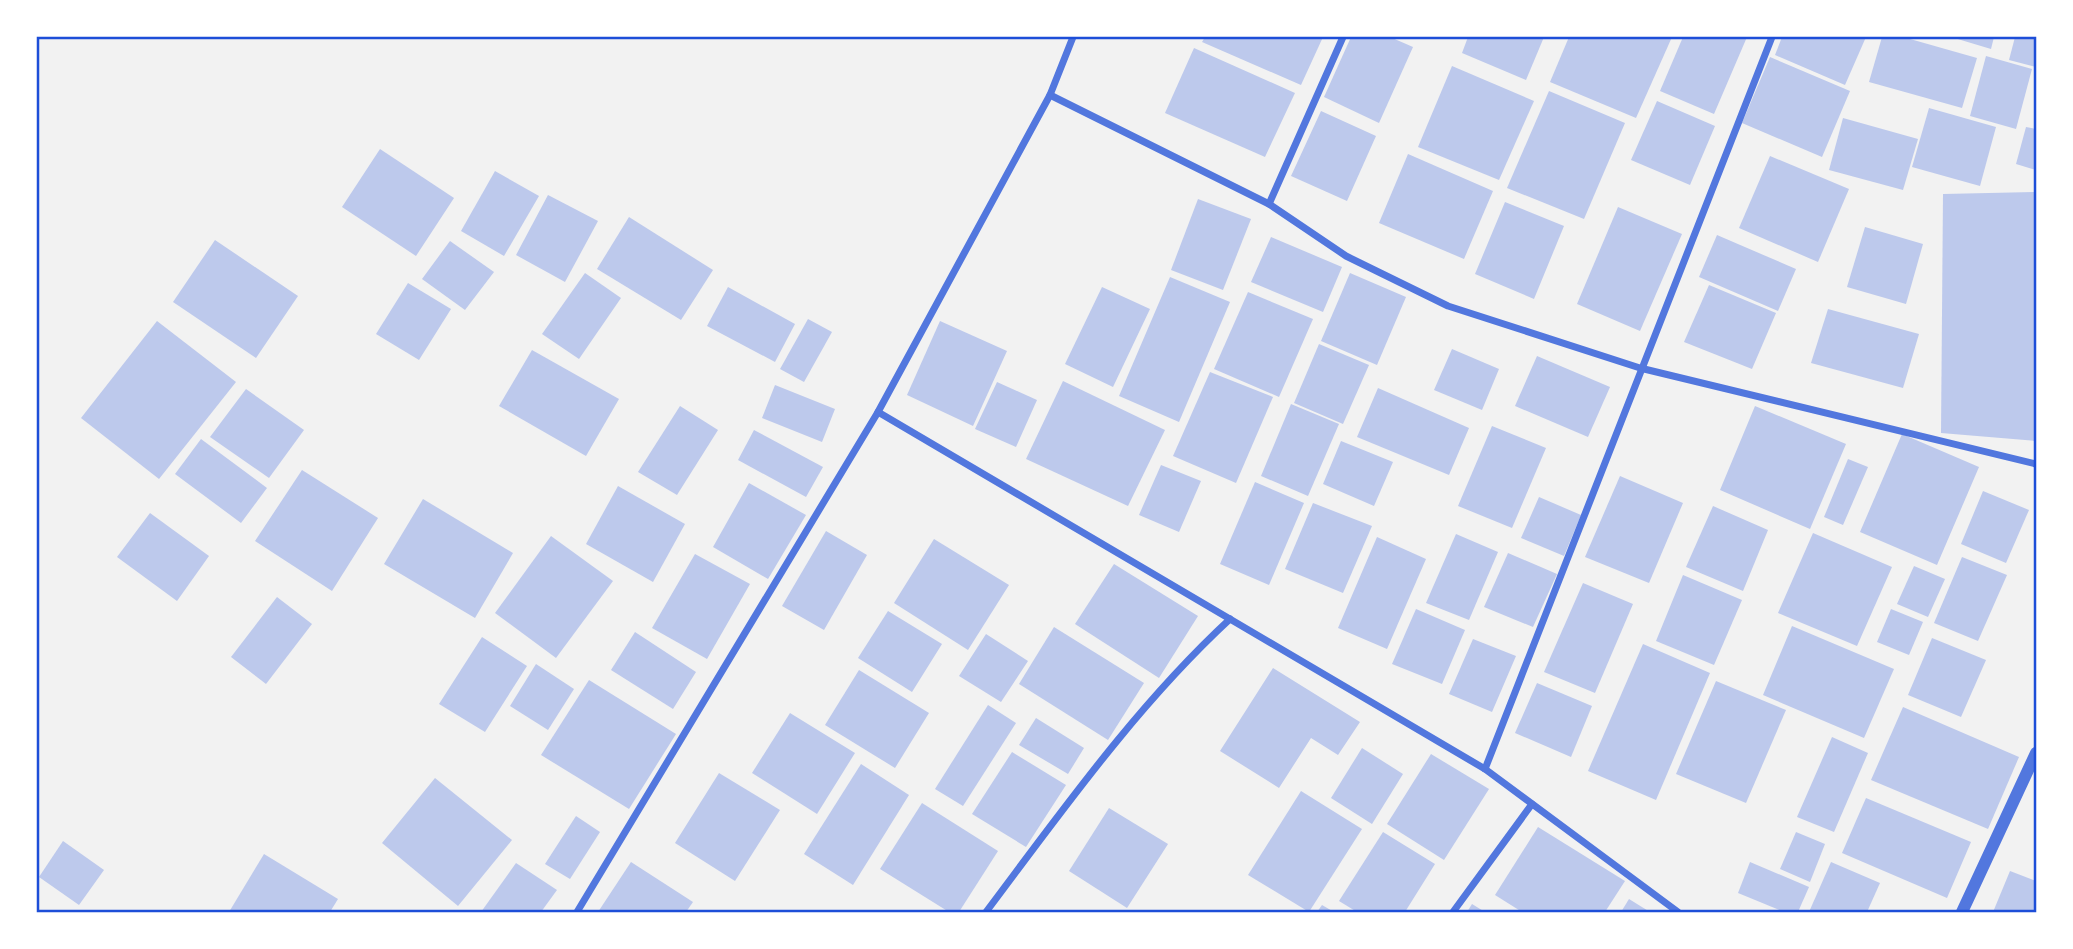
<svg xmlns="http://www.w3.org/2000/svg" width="2073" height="949" font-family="Mulish,sans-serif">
<rect width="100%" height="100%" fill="#f2f2f2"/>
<g fill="#bdc9ec">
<polygon points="1205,37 1323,37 1301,85 1202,42"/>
<polygon points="1351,37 1390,37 1413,47 1379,123 1324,97"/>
<polygon points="1468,37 1544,37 1526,80 1462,53"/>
<polygon points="1569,37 1672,37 1636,118 1550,82"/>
<polygon points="1683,37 1747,37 1714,114 1660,91"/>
<polygon points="1782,37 1866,37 1845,85 1775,55"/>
<polygon points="1882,37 1903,37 1977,58 1962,108 1869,82"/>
<polygon points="1951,37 1994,37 1991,49"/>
<polygon points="2015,37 2036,37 2036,67 2009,60"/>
<polygon points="1194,48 1295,93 1265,157 1165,113"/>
<polygon points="1986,56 2032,69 2016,129 1970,116"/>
<polygon points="1770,57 1850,91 1822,157 1742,123"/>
<polygon points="1452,66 1534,101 1499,180 1418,147"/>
<polygon points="1549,91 1625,123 1584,219 1507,188"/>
<polygon points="1657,101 1715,126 1690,185 1631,160"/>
<polygon points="1929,108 1996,127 1980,186 1912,167"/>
<polygon points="1321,111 1376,136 1347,201 1291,176"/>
<polygon points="1843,118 1918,139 1903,190 1829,170"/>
<polygon points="2026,127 2036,129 2036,170 2016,164"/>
<polygon points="380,149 454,198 416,256 342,207"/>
<polygon points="1408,154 1493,191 1464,259 1379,223"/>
<polygon points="1770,156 1849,189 1818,262 1739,228"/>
<polygon points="495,171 539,196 504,256 461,231"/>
<polygon points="2036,192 2036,441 1941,433 1943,194"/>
<polygon points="548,195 598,221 565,282 516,255"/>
<polygon points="1198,199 1251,219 1223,290 1171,270"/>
<polygon points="1505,202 1564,226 1534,299 1475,274"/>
<polygon points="1618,207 1682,234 1640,331 1577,304"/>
<polygon points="629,217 713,270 681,320 597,269"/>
<polygon points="1865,227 1923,244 1906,304 1847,287"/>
<polygon points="1717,235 1796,269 1778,311 1699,277"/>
<polygon points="1271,237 1342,267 1323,312 1251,282"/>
<polygon points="215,240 298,296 256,358 173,302"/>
<polygon points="450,241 494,272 465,310 422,279"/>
<polygon points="585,273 621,298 579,359 542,334"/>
<polygon points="1350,273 1406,297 1377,365 1321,341"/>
<polygon points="1170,277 1230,302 1179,422 1119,396"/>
<polygon points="408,283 451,309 419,360 376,334"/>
<polygon points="1709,285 1776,313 1752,369 1684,342"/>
<polygon points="728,287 795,324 775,362 707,326"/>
<polygon points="1102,287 1150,309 1113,387 1065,364"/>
<polygon points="1248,292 1313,319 1279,397 1214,369"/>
<polygon points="1828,309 1919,334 1903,388 1811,363"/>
<polygon points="808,319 832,332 804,382 780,369"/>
<polygon points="157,321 236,382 159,479 81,418"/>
<polygon points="940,321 1007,351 973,426 907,395"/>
<polygon points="1319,344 1369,365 1343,424 1294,403"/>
<polygon points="1452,349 1499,369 1482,410 1434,390"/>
<polygon points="532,350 619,399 586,456 499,406"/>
<polygon points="1537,356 1610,387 1588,437 1515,406"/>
<polygon points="1210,372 1273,397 1236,483 1173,456"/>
<polygon points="1063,381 1165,430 1128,506 1026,459"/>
<polygon points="997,382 1037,400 1016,447 975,429"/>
<polygon points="775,385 835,409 822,442 762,418"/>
<polygon points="1378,388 1469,428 1449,475 1357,437"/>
<polygon points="246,389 304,430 269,478 210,437"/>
<polygon points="1291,404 1339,424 1308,496 1261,476"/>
<polygon points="680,406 718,430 677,495 638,472"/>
<polygon points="1755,406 1846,444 1810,529 1720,490"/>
<polygon points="1492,426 1546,448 1512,528 1458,506"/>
<polygon points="754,430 823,467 806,497 738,460"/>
<polygon points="1902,434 1979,467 1937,565 1860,532"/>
<polygon points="201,439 267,488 241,523 175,474"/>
<polygon points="1341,441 1393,462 1374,506 1323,484"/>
<polygon points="1848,459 1868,467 1843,525 1824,517"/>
<polygon points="1161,465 1201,481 1179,532 1139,515"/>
<polygon points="302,470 378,518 332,591 255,541"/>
<polygon points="1620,476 1683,503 1649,583 1585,557"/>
<polygon points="1255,482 1304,503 1269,585 1220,564"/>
<polygon points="749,483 806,515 768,579 713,547"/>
<polygon points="618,486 685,524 653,582 586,544"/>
<polygon points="1983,491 2029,510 2006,563 1961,544"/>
<polygon points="1539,497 1581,515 1564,556 1521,538"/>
<polygon points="423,499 513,553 475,618 384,564"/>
<polygon points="1313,503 1372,526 1343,593 1285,569"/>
<polygon points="1713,506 1768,530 1743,591 1686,567"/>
<polygon points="150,513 209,556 177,601 117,557"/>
<polygon points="826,531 867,555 824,630 782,606"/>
<polygon points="1813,533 1892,567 1857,646 1778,613"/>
<polygon points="1456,534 1498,552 1469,620 1426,603"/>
<polygon points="551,536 613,581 556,658 495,613"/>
<polygon points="1377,537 1426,559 1387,649 1338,628"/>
<polygon points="934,539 1009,585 968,650 894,603"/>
<polygon points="1508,553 1557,574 1533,627 1484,607"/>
<polygon points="695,554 750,584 707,659 652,628"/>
<polygon points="1962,557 2007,575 1978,641 1934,623"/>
<polygon points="1114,564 1198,616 1159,678 1075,624"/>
<polygon points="1914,566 1945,579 1928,617 1897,604"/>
<polygon points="1683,575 1742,600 1714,665 1656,641"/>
<polygon points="1583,583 1633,604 1595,693 1544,672"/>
<polygon points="277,597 312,624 266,684 231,657"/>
<polygon points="1416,609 1465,630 1442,684 1392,664"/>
<polygon points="1891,609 1923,622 1909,655 1877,642"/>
<polygon points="888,611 942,644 912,692 858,658"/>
<polygon points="1792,626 1894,669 1864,738 1763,695"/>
<polygon points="1054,627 1144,683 1108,740 1019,684"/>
<polygon points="635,632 696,672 673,709 611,670"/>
<polygon points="986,634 1028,661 1001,702 959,676"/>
<polygon points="482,637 527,666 485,732 439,704"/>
<polygon points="1932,638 1986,660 1961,717 1908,695"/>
<polygon points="1473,639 1516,656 1492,712 1449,694"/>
<polygon points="1643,644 1710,673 1656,800 1588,771"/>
<polygon points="536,664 574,689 548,730 510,706"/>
<polygon points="1273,668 1360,722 1338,755 1311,738 1279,788 1220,751"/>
<polygon points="859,670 929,713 895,768 825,725"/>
<polygon points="589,680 676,734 629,809 541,755"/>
<polygon points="1716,681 1786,710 1746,803 1676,774"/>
<polygon points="1537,683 1592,706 1571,757 1515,733"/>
<polygon points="988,705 1016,723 963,806 935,789"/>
<polygon points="1903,707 2019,757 1988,829 1871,780"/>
<polygon points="790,713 855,753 817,814 752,773"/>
<polygon points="1036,718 1084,748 1068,774 1019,745"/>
<polygon points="1832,737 1868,753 1834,832 1797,817"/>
<polygon points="1362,748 1403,774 1372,824 1331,798"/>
<polygon points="1012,752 1066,785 1026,847 972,814"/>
<polygon points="1431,754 1489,789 1444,860 1387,824"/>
<polygon points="861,764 909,795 853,885 804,854"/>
<polygon points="719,773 780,810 735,881 675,843"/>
<polygon points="435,778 512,840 458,906 382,843"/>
<polygon points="1301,791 1362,829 1309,912 1248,875"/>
<polygon points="1866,798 1971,842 1947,898 1842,853"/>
<polygon points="922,803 998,851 959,912 949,912 880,869"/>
<polygon points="1109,808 1168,844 1127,908 1069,871"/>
<polygon points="576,816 600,832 570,879 545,864"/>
<polygon points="1538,827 1625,881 1605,912 1522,912 1495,895"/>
<polygon points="1383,832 1435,864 1405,912 1357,912 1339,901"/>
<polygon points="1796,832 1825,844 1810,882 1780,869"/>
<polygon points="63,841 104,870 79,905 39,877"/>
<polygon points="264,854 338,899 330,912 229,912"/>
<polygon points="631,862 693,902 686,912 598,912"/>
<polygon points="1750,862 1809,887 1798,912 1784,912 1738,893"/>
<polygon points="1831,862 1880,883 1867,912 1809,912"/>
<polygon points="516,863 557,890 541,912 481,912"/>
<polygon points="2010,871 2036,881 2036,912 1993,912"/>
<polygon points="1629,899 1650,912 1621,912"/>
<polygon points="1472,904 1485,912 1467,912"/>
<polygon points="1322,905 1334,912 1317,912"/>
</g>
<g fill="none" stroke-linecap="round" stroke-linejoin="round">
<g stroke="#5277de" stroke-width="7">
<polyline points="1050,95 1269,204 1346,256 1448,306 1640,368 2036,464"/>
<polyline points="1269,204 1343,37"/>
<polyline points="878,412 1485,769 1678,912"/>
<polyline points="1485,769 1772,37"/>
<polyline points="577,912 878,412 1050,95 1073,37"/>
<path d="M986,912C1062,811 1137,705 1230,619"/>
<polyline points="1453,912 1532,804"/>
</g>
<polyline stroke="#5277de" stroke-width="12" points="1962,912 2036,753"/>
</g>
<rect width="2073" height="949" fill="none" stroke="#ffffff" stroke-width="77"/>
<rect x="38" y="38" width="1997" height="873" fill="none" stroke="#1d4ed8" stroke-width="2.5"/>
</svg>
